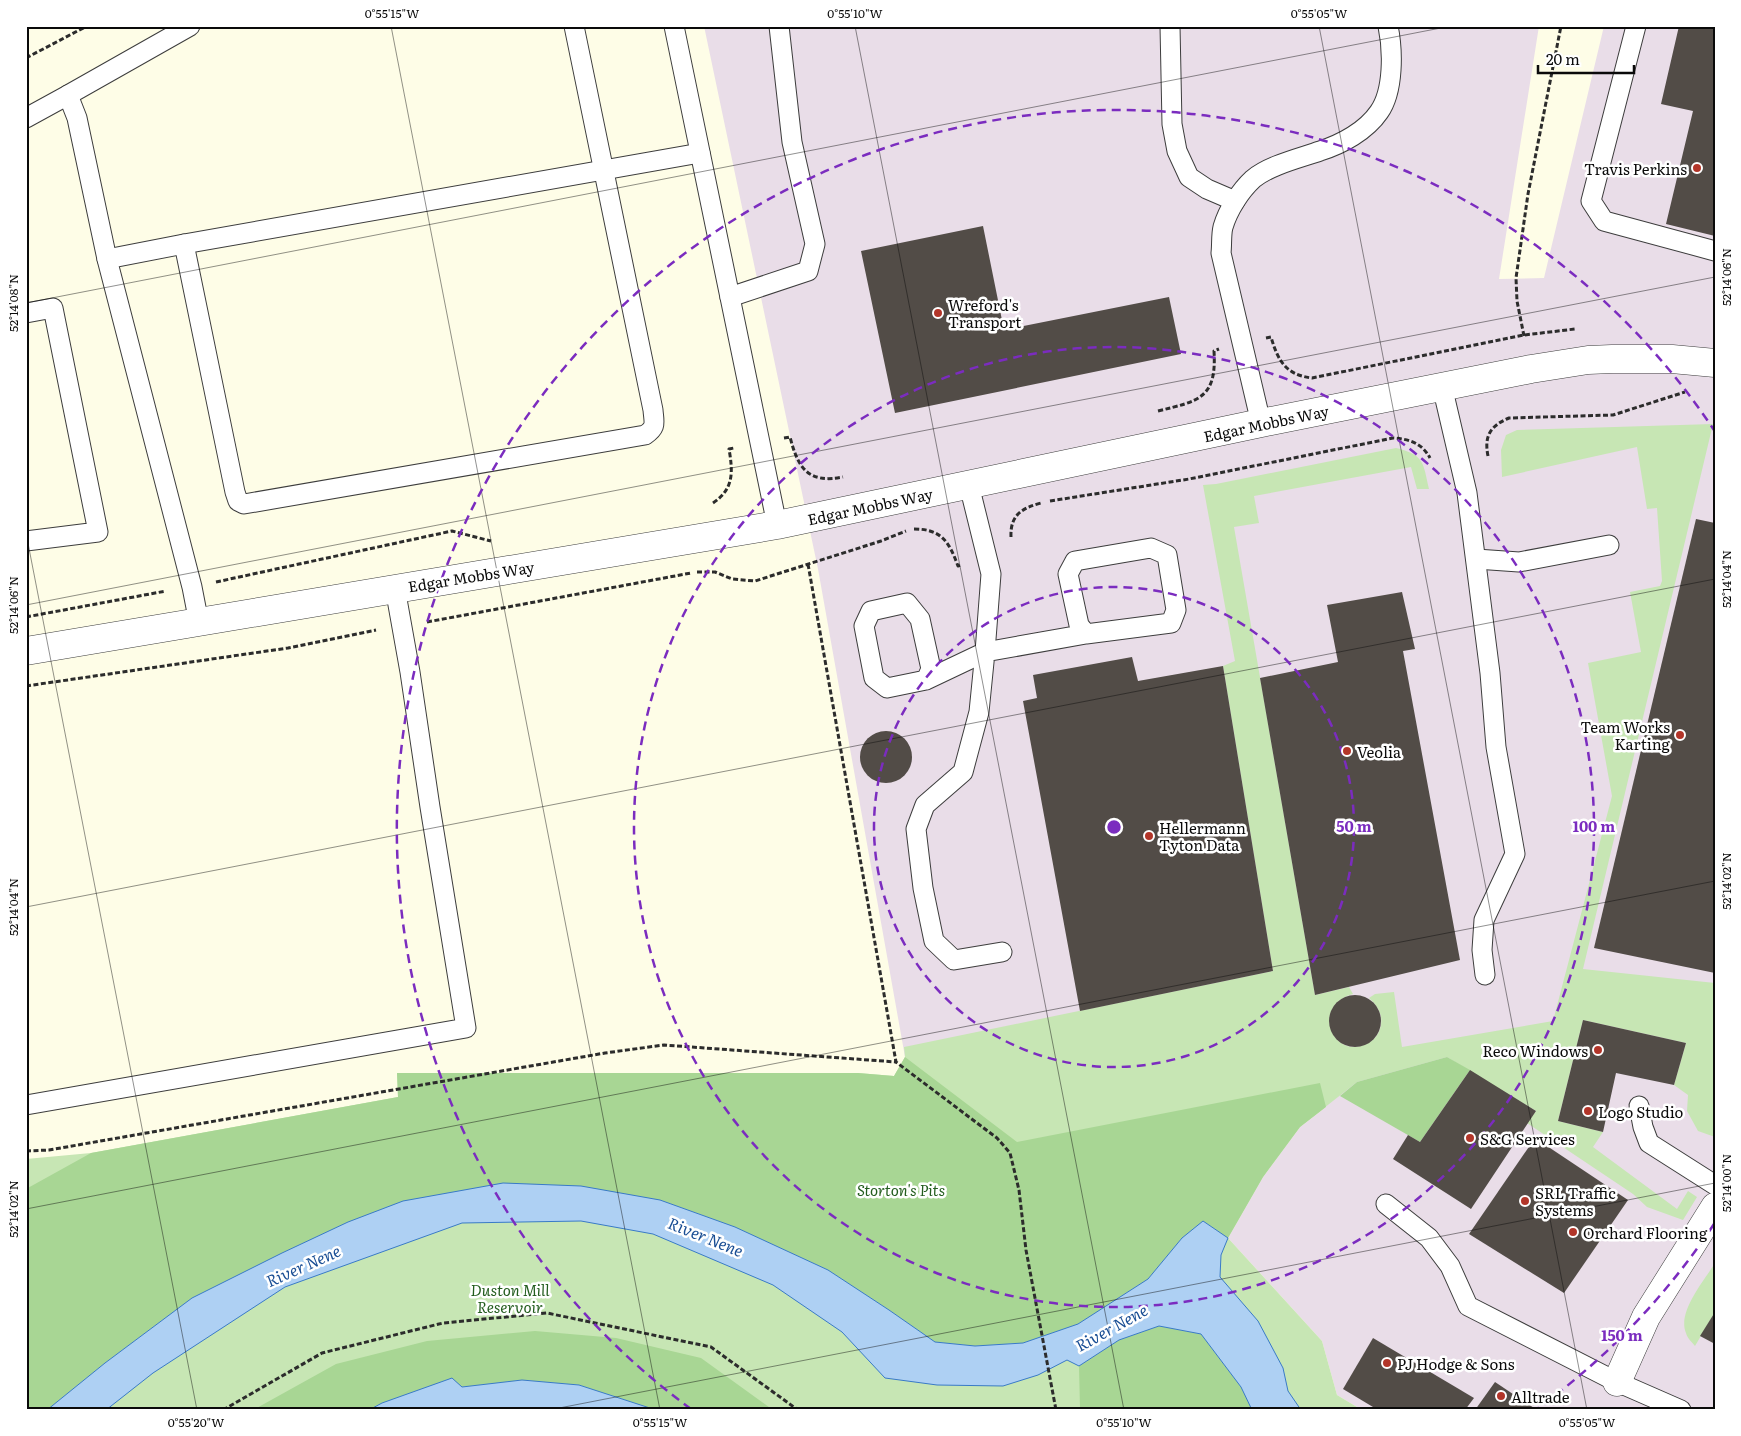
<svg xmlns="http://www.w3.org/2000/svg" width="1741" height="1436" font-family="Literata,serif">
<rect width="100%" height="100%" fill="#fefde7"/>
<polygon fill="#e9dde8" points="704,26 1539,26 1499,279 1544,278 1604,26 1715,26 1715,1410 1362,1410 1337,1395 1322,1341 1228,1238 1263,1177 1300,1127 1326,1107 905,1057 818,569"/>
<g fill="#c7e6b4">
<path d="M1713,424L1583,969L1715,983V1137L1698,1131L1687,1111L1688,1095L1674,1085L1686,1043L1583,1020L1558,1121L1603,1132L1593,1147L1677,1209L1688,1191L1697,1197L1683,1220L1647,1207L1633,1194L1527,1123L1536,1111L1447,1057L1357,1082L1300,1127L1263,1177L1228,1238L1322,1341L1337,1395L1362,1410H26V1159L91,1153L398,1097L397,1073H858L894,1076L905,1057L904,1047L1273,971L1223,666L1235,661L1203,485L1216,484L1396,448C1425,455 1423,463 1429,489H1417L1411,467L1254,496L1259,523L1234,527L1315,995L1349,987L1353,994C1309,1006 1334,1062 1368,1043C1374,1040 1378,1035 1380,1029C1384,1016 1378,1006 1369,998L1375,994L1394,992L1402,1047L1553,1021L1612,796L1588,663L1641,652L1630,592L1660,586L1662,581L1657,508L1647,509L1637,447L1502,477L1501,450L1506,435L1517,430Z"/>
<path d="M1715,1263V1312L1695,1346C1692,1342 1687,1338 1686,1333C1677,1312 1704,1281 1715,1263Z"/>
</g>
<g fill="#a8d694">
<polygon points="905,1057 1017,1142 1320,1083 1326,1107 1300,1127 1263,1177 1228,1238 1203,1221 1182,1238 1148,1279 1078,1324 1023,1343 975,1346 935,1342 889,1310 828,1270 735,1227 660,1200 348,1222 192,1298 105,1363 47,1410 26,1410 26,1189 91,1153 398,1097 397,1073 858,1073 894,1076"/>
<polygon points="1447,1057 1470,1070 1420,1142 1340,1096 1357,1082"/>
<polygon points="1159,1326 1201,1334 1241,1387 1252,1410 1083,1410 1080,1408 1079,1366 1119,1340"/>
<polygon points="535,1331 616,1338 701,1358 773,1410 656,1410 579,1385 522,1380 462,1387 382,1403 369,1410 253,1410 336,1364 427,1341"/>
</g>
<g fill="#aed0f3" stroke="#397ac7">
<polygon points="503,1183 581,1186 660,1200 735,1227 828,1270 889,1310 935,1342 975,1346 1023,1343 1078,1324 1148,1279 1182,1238 1203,1221 1228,1238 1221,1255 1220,1277 1258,1321 1283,1368 1288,1391 1301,1410 1252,1410 1241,1387 1201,1334 1159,1326 1119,1340 1079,1366 1067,1360 1038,1375 1003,1386 937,1385 885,1378 842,1332 773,1285 653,1234 581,1221 462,1223 285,1287 153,1373 106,1410 47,1410 105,1363 192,1298 282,1253 348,1222 403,1201"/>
<polygon points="452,1378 462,1387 522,1380 579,1385 656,1410 369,1410 382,1403"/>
</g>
<g fill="#524c47">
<polygon points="1679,26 1715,26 1715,236 1666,224 1693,111 1661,104"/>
<polygon points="983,226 1004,330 1169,297 1181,354 895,413 861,251"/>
<polygon points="1696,519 1715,523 1715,973 1594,948"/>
<polygon points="1402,592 1415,649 1403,651 1460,960 1315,995 1260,678 1338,662 1327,605"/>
<polygon points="1132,657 1138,681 1223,666 1273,971 1080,1011 1023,701 1037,698 1033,675"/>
<circle cx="886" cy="757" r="26"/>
<circle cx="1355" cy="1021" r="26"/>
<polygon points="1583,1020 1686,1043 1674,1085 1616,1073 1603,1132 1558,1121"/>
<polygon points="1470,1070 1536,1111 1471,1209 1393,1159 1408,1135 1420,1142"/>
<polygon points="1535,1138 1628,1200 1564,1293 1469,1234"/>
<polygon points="1715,1312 1715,1344 1700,1336"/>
<polygon points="1373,1338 1474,1398 1465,1410 1378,1410 1343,1389"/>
<polygon points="1495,1382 1537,1410 1475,1410"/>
</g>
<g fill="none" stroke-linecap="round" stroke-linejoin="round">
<defs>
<g id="service">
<polyline points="190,26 68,95 77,118 107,259 192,587 199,623"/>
<polyline points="674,26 777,525"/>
<polyline points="1170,26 1172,124 1177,151 1189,177 1207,189 1235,201"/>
<polyline points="1636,26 1591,201 1604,221 1715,251"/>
<polyline points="26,118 68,95"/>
<polyline points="184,244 700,153"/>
<path d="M107,259L184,244L235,492L238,501L244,504L645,435C657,427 654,423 653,410L574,26"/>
<polyline points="730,297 808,271 815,244 792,142 779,26"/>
<polyline points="26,313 53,308 98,532 26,541"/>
<polyline points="1442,386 1467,493 1490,673 1496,747 1515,854 1484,920 1482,950 1485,975"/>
<path d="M1261,423L1221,253C1222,245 1221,235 1223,227C1228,210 1240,191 1253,179C1270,165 1300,158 1320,151C1342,144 1366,131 1379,112C1394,91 1393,50 1388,26"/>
<polyline points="1476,559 1519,562 1609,545"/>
<polyline points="926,680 931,669 920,619 907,603 871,611 864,626 874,678 887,688 926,680 985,652 991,574 969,485"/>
<polyline points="1002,952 954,960 934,941 923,888 916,829 925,805 963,772 979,712 985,652 1086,634 1171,623 1176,610 1167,555 1151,548 1075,561 1068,574 1079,625 1086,634"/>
<polyline points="26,1105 466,1028 430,807 410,672 395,588"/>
<polyline points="1639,1106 1643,1127 1649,1143 1715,1185"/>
<polyline points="1386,1204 1429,1238 1450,1266 1468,1306 1617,1382 1681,1410"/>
</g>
<g id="minor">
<polyline points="26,651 777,525 1261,423 1531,369 1588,360 1612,359 1672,359 1715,363"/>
<polyline points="1617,1382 1646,1317 1715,1207"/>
</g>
</defs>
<use href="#service" stroke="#3d3d3d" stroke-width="21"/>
<use href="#minor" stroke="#3d3d3d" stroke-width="29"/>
<g stroke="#2c2c2c" stroke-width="3" stroke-dasharray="5 2.5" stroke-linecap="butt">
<polyline points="26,58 87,26"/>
<polyline points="1524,336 1517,301 1516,278 1528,194 1561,26"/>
<path d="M1266,338L1271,337C1278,361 1286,375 1312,378L1524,335L1575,329"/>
<path d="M1158,411C1198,401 1217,399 1214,351L1219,349"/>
<path d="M784,438L790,437C798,468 808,484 843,477"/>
<path d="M1488,456C1484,436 1490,426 1509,418L1613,415L1685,392"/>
<path d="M1050,501L1189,479L1393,438C1409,439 1422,443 1430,458"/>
<path d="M713,503C734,489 733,472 729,449L734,448"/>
<path d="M914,529C942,529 949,542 958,566L961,565"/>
<path d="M1011,537C1010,515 1022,508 1041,503"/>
<polyline points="808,564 896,1062 997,1138 1010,1153 1019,1190 1026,1250 1056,1410"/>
<polyline points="697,572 715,572 732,579 755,581 881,541 906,531"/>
<polyline points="216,582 452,531 491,541"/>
<polyline points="26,617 166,591"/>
<polyline points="427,622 691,573"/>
<polyline points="26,686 288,648 376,630"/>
<polyline points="26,1151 49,1150 605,1053 664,1045 896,1062"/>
<polyline points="223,1410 322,1353 443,1323 547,1313 711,1347 798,1410"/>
</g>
<use href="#service" stroke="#fff" stroke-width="19"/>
<use href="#minor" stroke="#fff" stroke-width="28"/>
</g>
<path fill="none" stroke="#0a0a0a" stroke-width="1" stroke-opacity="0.45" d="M391,26L660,1410M855,26L1124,1410M1319,26L1587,1410M26,303L1451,26M26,533L197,1410M26,605L1715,277M26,907L1715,579M26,1209L1715,881M549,1410L1715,1183"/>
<g fill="none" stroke="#7b2cbf" stroke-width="2.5" stroke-dasharray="9 6">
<circle cx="1114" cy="827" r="240"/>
<circle cx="1114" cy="827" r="480"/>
<path d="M1714 1224A719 719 0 0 1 1537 1409M691 1409A719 719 0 1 1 1714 430"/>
</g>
<g fill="#b23529" stroke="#fff" stroke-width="2">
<circle cx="1697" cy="168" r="5"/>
<circle cx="938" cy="313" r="5"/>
<circle cx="1680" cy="735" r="5"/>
<circle cx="1347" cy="751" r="5"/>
<circle cx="1149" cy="836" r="5"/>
<circle cx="1598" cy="1050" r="5"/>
<circle cx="1588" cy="1111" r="5"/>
<circle cx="1470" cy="1138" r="5"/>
<circle cx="1525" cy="1201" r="5"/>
<circle cx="1573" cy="1232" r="5"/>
<circle cx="1387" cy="1363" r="5"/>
<circle cx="1501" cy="1396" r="5"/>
</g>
<g text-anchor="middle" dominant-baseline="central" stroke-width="5" stroke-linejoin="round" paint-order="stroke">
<g font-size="15" fill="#0a0a0a" stroke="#fff" text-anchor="start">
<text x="1687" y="168" text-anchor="end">Travis Perkins</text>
<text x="948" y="304">Wreford's<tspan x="948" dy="17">Transport</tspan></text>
<text x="1670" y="726" text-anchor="end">Team Works<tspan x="1670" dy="17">Karting</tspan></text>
<text x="1357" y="751">Veolia</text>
<text x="1159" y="827">Hellermann<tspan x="1159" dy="17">Tyton Data</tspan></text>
<text x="1588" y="1050" text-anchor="end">Reco Windows</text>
<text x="1598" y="1111">Logo Studio</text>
<text x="1480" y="1138">S&amp;G Services</text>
<text x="1535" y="1192">SRL Traffic<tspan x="1535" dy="17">Systems</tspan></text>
<text x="1583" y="1232">Orchard Flooring</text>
<text x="1397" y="1363">PJ Hodge &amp; Sons</text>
<text x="1511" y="1396">Alltrade</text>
</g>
<g font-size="15" fill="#0a0a0a" stroke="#fff">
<text transform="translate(1266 423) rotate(-12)">Edgar Mobbs Way</text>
<text transform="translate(870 506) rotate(-12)">Edgar Mobbs Way</text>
<text transform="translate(471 576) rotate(-9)">Edgar Mobbs Way</text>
</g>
<g font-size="15" font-style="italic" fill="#235d1e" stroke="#fff">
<text x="901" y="1189">Storton's Pits</text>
<text x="510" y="1289">Duston Mill<tspan x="510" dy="17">Reservoir</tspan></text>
</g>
<g font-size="16" font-style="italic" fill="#1a4e94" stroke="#fff">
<text transform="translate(706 1236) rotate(22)">River Nene</text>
<text transform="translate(303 1265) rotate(-24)">River Nene</text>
<text transform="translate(1111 1327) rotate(-29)">River Nene</text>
</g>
</g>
<circle cx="1114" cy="827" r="8" fill="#7b2cbf" stroke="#fff" stroke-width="2.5"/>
<g font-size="15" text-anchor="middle" font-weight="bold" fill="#7b2cbf" stroke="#fff" stroke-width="5" stroke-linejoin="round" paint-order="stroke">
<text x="1354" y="832">50 m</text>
<text x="1594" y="832">100 m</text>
<text x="1622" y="1341">150 m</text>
</g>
<rect width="1741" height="1436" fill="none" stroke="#ffffff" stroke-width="55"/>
<path d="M1538 65v8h96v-8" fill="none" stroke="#0a0a0a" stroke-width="2.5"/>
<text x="1546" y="65" font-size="15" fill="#0a0a0a" stroke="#ffffff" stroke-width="4" paint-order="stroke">20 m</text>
<rect x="28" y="28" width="1686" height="1380" fill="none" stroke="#0a0a0a" stroke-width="2"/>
<g font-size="12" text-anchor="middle" fill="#0a0a0a">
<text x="392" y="18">0°55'15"W</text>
<text x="855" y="18">0°55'10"W</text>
<text x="1319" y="18">0°55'05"W</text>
<text transform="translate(1727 277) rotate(-90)" y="4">52°14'06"N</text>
<text transform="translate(14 303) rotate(-90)" y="4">52°14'08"N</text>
<text transform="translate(1727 579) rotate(-90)" y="4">52°14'04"N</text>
<text transform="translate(14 605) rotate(-90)" y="4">52°14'06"N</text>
<text transform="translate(1727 881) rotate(-90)" y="4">52°14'02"N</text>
<text transform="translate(14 907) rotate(-90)" y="4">52°14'04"N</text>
<text transform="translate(1727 1183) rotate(-90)" y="4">52°14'00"N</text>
<text transform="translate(14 1209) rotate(-90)" y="4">52°14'02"N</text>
<text x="196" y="1427">0°55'20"W</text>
<text x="660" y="1427">0°55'15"W</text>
<text x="1124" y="1427">0°55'10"W</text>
<text x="1587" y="1427">0°55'05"W</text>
</g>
</svg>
